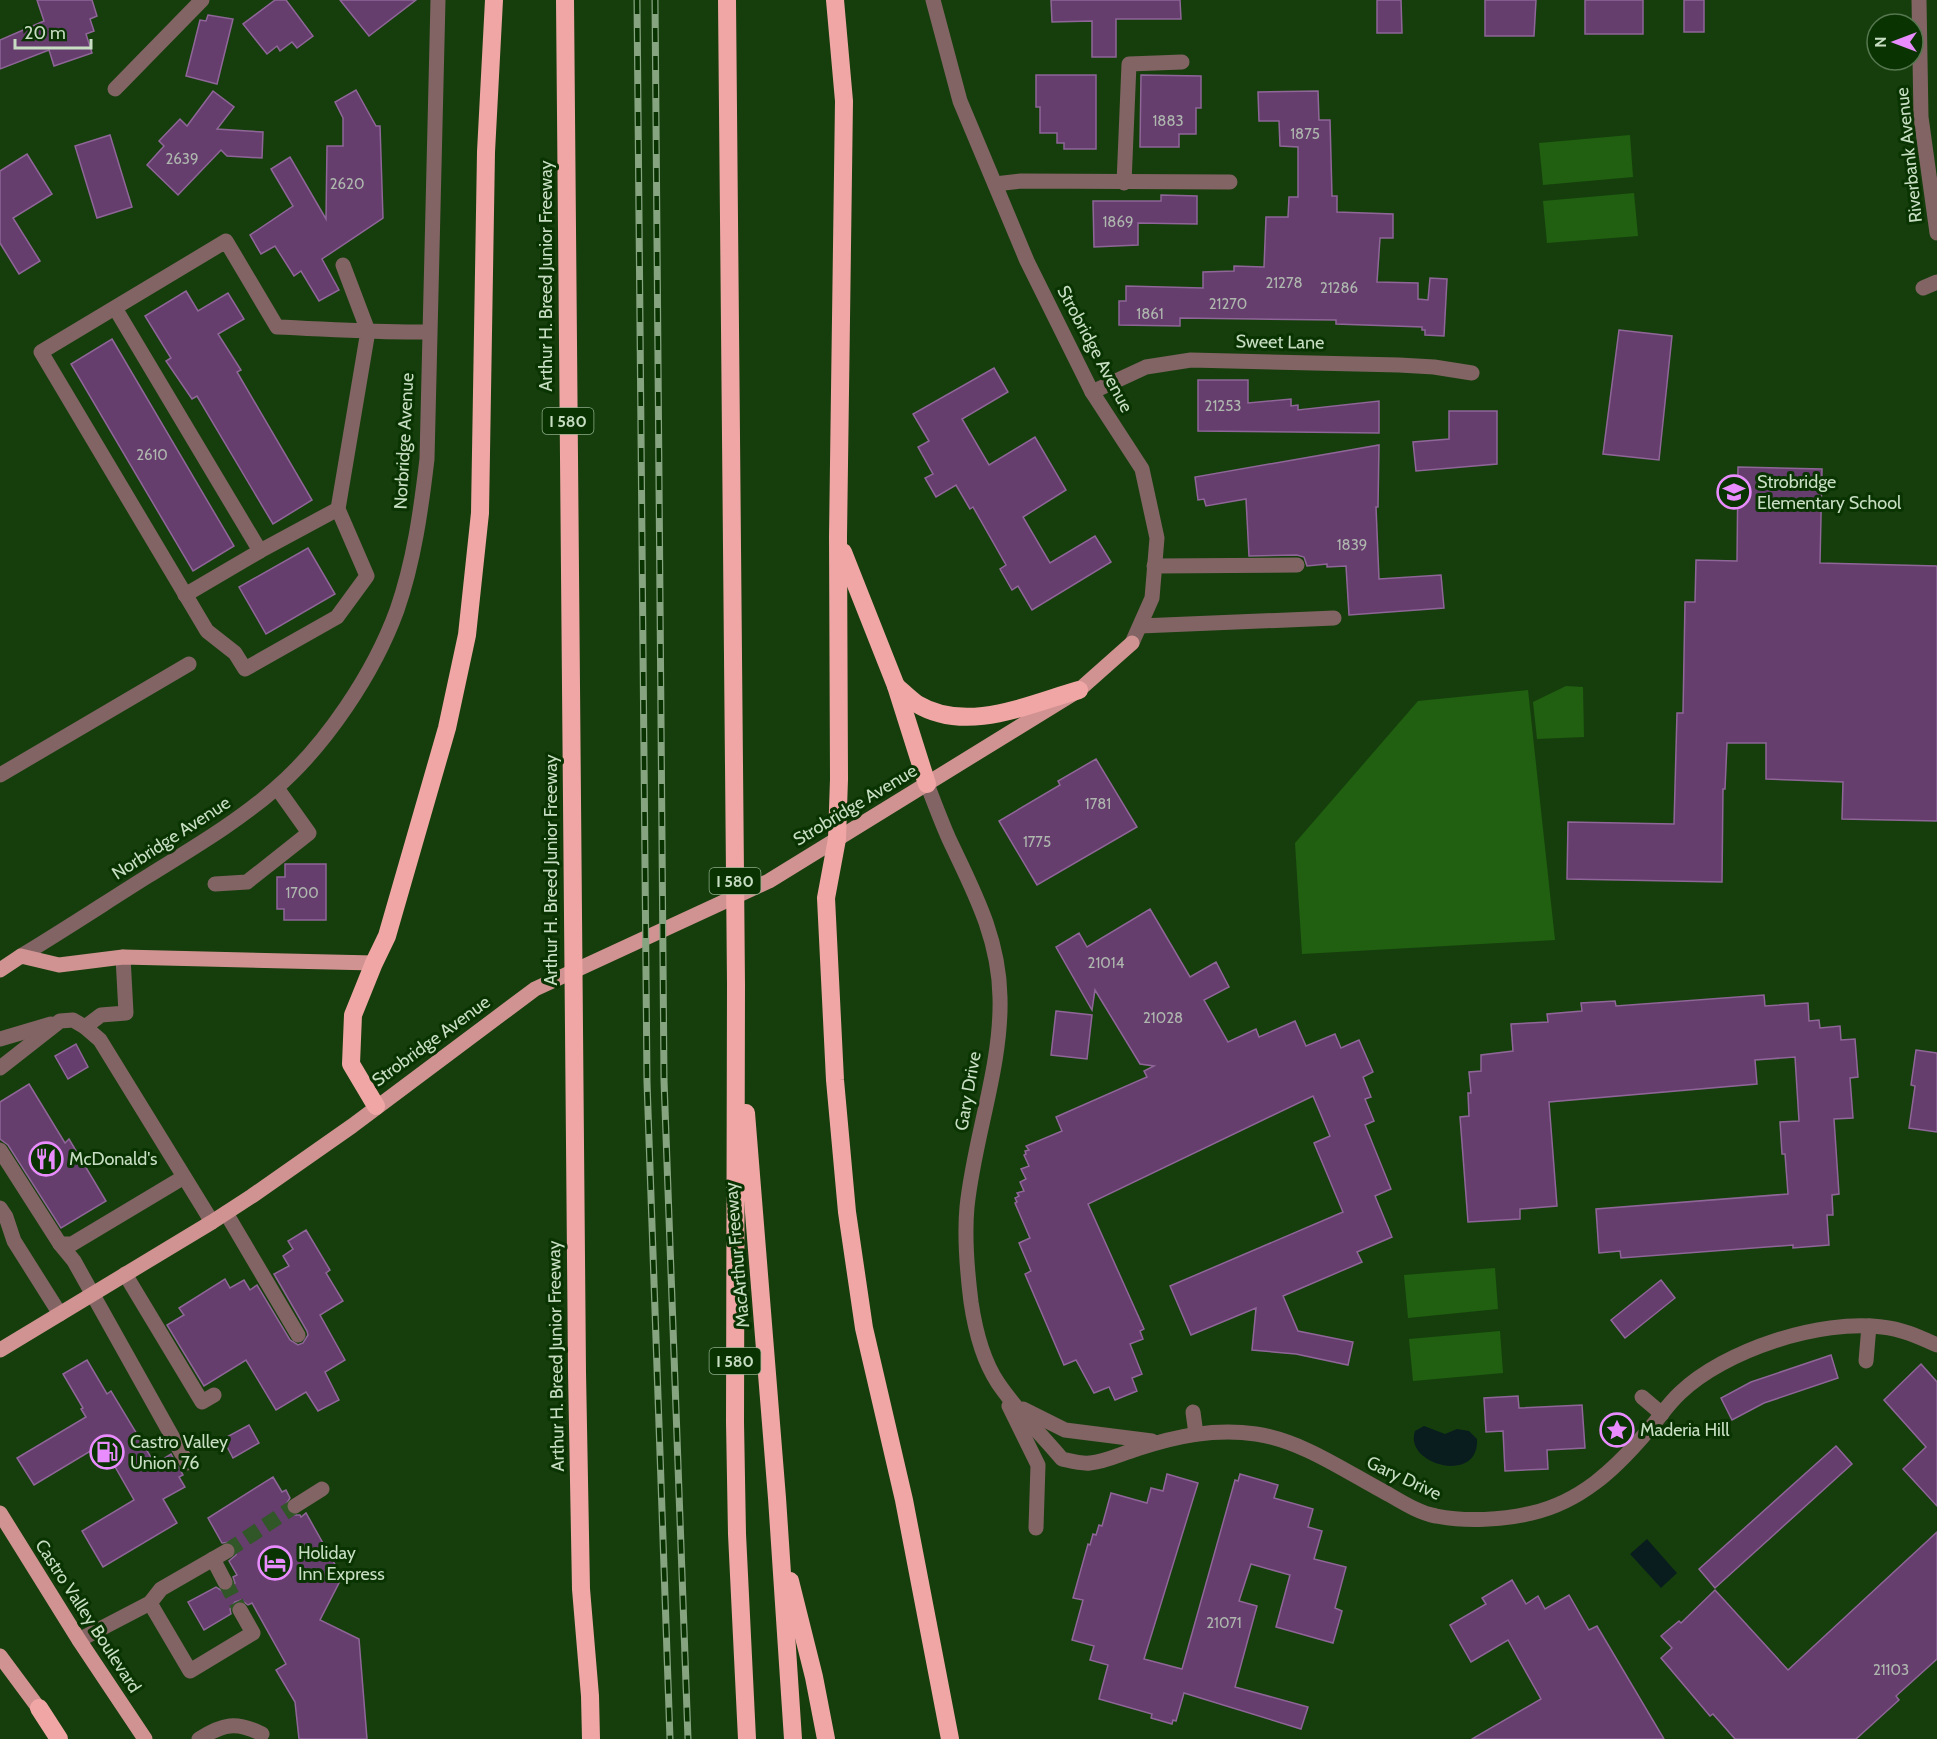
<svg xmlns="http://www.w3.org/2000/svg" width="1937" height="1739" font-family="Cabin,sans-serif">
<rect width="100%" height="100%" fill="#163e0d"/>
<g fill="#206010">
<polygon points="1630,135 1633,177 1543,185 1539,143"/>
<polygon points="1634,193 1638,236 1547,243 1543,201"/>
<polygon points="1566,686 1583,687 1584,737 1537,739 1533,702"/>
<polygon points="1528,690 1555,940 1302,954 1295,843 1418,701"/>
<polygon points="1495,1268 1498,1309 1408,1318 1404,1275"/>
<polygon points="1500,1331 1503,1373 1413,1381 1409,1339"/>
</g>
<g fill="#091d1e">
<path d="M1424,1426L1445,1434L1457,1429L1469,1431L1477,1439C1480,1485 1403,1465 1415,1431Z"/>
<polygon points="1647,1539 1677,1573 1661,1588 1630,1554"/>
</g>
<g fill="#653e6d" stroke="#8f6698" stroke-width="1.5">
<polygon points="37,0 92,0 97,16 90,19 94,31 86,34 92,53 54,66 49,50 0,69 0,40 44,21"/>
<polygon points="275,0 286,0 313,36 297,48 292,42 280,51 277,46 267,54 243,24"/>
<polygon points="340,0 416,0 369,36"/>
<polygon points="1051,0 1180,0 1181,19 1116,19 1116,57 1092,57 1092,21 1052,22"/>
<polygon points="1377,0 1401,0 1402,33 1377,33"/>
<polygon points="1485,0 1536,0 1534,36 1485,36"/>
<rect x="1585" y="0" width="58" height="34"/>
<rect x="1684" y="0" width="20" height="32"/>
<polygon points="208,15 233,19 217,84 186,76 200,20 206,21"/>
<polygon points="1036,75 1096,75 1096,149 1064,149 1064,143 1057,143 1057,133 1040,133 1040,107 1036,107"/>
<polygon points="1141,75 1201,76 1201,108 1196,108 1196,134 1179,134 1179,147 1140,147"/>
<polygon points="356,90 376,126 380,126 383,218 322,259 339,290 319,301 301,271 294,276 275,246 261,254 250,235 293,206 271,169 290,157 326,219 327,146 343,146 343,118 335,102"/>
<polygon points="213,91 234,107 217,129 263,132 262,158 227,156 221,150 178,195 147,165 164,146 159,141 180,119 187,126"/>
<polygon points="1318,91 1319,120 1330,120 1332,196 1337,196 1337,212 1393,214 1393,238 1380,238 1377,282 1418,283 1418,299 1428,300 1430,278 1447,279 1444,336 1425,335 1425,330 1422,330 1422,327 1336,324 1336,320 1180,318 1180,326 1119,325 1119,301 1126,301 1126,286 1203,288 1203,272 1234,271 1234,266 1264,267 1266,217 1288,217 1289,197 1298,197 1298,147 1280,146 1279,121 1259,121 1258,92"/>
<polygon points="110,135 132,207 97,218 75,146"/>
<polygon points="27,154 52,194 13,218 40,261 19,274 0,243 0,171"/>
<polygon points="1161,195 1197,196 1197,224 1138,223 1138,245 1094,247 1093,201 1161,201"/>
<polygon points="186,291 198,311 228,293 244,319 218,334 241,370 237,372 312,500 273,524 197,396 192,399 166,361 171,358 145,316"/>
<polygon points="1619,330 1672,336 1659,460 1603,454"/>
<polygon points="112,339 234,546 193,571 71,364"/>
<polygon points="994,368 1008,392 962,419 989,465 1035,437 1066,490 1023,517 1050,563 1095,536 1111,562 1032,610 1018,586 1012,590 1000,569 1006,565 973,507 970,509 956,485 936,497 925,478 933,474 918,447 929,441 913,414"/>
<polygon points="1198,380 1248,380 1248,403 1291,399 1291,406 1298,405 1298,410 1379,401 1379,433 1198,431"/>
<polygon points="1449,411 1497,411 1497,464 1416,471 1413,442 1449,439"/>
<polygon points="1379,445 1378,507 1376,507 1379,579 1441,575 1444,608 1349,615 1346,566 1327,567 1327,564 1307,566 1304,557 1297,555 1249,556 1246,499 1206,506 1204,499 1198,500 1195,477"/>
<polygon points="1738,467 1822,469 1820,563 1937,566 1937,821 1842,819 1843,782 1766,779 1766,743 1727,743 1725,789 1723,789 1722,882 1567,879 1568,822 1674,824 1677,713 1683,713 1685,602 1695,602 1696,560 1737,561"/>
<polygon points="308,548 335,594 266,634 239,587"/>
<polygon points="1096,759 1137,827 1037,885 999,821 1060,785 1058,781"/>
<polygon points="285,864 326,864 326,920 284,920 284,909 277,909 277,877 285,877"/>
<polygon points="1150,909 1190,977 1216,962 1229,987 1204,1000 1228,1042 1256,1029 1259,1037 1295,1021 1306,1046 1335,1034 1341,1048 1359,1040 1373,1072 1363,1077 1371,1097 1365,1099 1374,1121 1365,1125 1391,1189 1375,1196 1392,1237 1357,1252 1362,1262 1283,1296 1298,1331 1353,1342 1348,1365 1296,1354 1252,1350 1256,1308 1191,1335 1170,1286 1343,1212 1314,1143 1330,1136 1313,1096 1088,1204 1144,1329 1140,1331 1143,1339 1130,1344 1142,1374 1132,1378 1137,1391 1115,1400 1109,1387 1094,1393 1076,1360 1064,1365 1025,1274 1031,1271 1019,1243 1030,1238 1015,1203 1017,1202 1015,1198 1019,1196 1017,1193 1024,1191 1020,1182 1026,1179 1021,1169 1029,1166 1024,1155 1026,1154 1025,1151 1029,1150 1026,1146 1062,1131 1056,1117 1147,1077 1144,1071 1154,1066 1140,1064 1095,990 1092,1010 1056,947 1079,933 1087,947"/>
<polygon points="1764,995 1765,1006 1808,1003 1809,1021 1819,1020 1820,1028 1840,1026 1841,1040 1855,1039 1858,1077 1850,1078 1853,1118 1834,1119 1839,1194 1832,1195 1833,1215 1827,1215 1829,1245 1793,1248 1793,1245 1621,1258 1620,1251 1599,1253 1596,1209 1788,1194 1785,1154 1782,1154 1780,1122 1799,1121 1795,1057 1755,1060 1757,1084 1549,1102 1557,1206 1520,1209 1520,1219 1468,1222 1460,1117 1469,1116 1468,1093 1471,1093 1469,1072 1481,1071 1481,1055 1513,1051 1511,1024 1548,1022 1547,1014 1582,1011 1581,1003 1615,1001 1616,1006"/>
<polygon points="1056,1011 1092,1015 1087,1059 1051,1055"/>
<polygon points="76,1044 88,1067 68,1079 55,1056"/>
<polygon points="1916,1050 1937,1053 1937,1132 1909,1128 1915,1086 1911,1085"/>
<polygon points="29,1084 65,1143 69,1139 106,1201 61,1228 8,1145 0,1139 0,1102"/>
<polygon points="306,1230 330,1270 326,1273 343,1301 320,1315 345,1360 325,1372 339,1400 318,1411 306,1392 276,1410 246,1360 204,1386 167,1325 184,1315 179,1308 225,1279 230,1288 244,1280 250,1290 257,1285 290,1340 298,1345 303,1343 308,1335 307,1331 274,1274 289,1266 283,1256 293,1249 288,1241"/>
<polygon points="1661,1280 1675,1298 1625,1338 1611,1320"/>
<polygon points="1831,1355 1838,1378 1764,1403 1732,1420 1721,1398 1751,1382"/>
<polygon points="87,1360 107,1394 111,1391 155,1464 171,1454 183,1475 179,1477 185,1487 163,1499 177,1523 103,1567 82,1531 134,1500 102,1444 34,1485 17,1458 86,1417 81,1409 83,1408 63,1374"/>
<polygon points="1921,1364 1937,1382 1937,1506 1903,1469 1926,1447 1884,1400"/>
<polygon points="1518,1396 1519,1408 1582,1405 1585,1448 1547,1450 1548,1469 1505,1471 1503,1431 1486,1432 1484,1398"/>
<polygon points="249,1425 259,1443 233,1458 223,1439"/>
<polygon points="1836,1446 1852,1464 1715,1588 1699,1569"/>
<polygon points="1167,1474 1198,1483 1144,1659 1182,1669 1235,1480 1238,1481 1240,1474 1278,1485 1274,1498 1313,1509 1308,1527 1322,1531 1314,1559 1346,1567 1335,1608 1342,1611 1333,1643 1276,1627 1290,1575 1251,1564 1239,1601 1257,1606 1235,1687 1308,1707 1301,1729 1184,1693 1176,1721 1173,1720 1172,1724 1151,1718 1152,1714 1099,1699 1108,1665 1090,1660 1094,1646 1072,1640 1083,1600 1073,1598 1088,1544 1090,1545 1093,1534 1096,1535 1099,1525 1102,1526 1111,1493 1147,1503 1151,1488 1163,1491"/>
<polygon points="273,1477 282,1492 286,1490 290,1498 285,1506 287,1512 291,1515 300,1515 301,1517 306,1513 337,1568 334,1570 340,1581 320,1620 359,1639 367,1739 299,1739 295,1702 276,1670 286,1664 252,1603 248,1605 241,1600 235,1602 230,1609 231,1614 204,1630 188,1602 216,1587 224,1592 230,1590 235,1583 233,1577 237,1575 229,1561 236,1555 236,1547 231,1542 222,1543 208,1518"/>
<polygon points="1937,1532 1937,1659 1896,1696 1899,1700 1856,1739 1735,1739 1713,1714 1710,1716 1661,1658 1672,1648 1661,1636 1679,1621 1681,1623 1715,1590 1788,1670"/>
<polygon points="1512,1580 1526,1604 1538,1596 1545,1609 1569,1595 1589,1630 1597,1626 1664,1739 1472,1739 1541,1699 1508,1640 1471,1662 1450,1625 1486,1604 1482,1598"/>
</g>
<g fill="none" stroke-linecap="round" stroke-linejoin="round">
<g stroke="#315628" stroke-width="15" stroke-dasharray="15 8" stroke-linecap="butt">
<polyline points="227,1551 295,1506"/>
<polyline points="225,1582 240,1610"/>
</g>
<g stroke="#836464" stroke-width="15">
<polyline points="933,0 960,101 1027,261 1092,392 1142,469 1157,538 1152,598 1132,643"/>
<polyline points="1919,0 1921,117 1937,233"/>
<polyline points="115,89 202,0"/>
<polyline points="1124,183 1129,64 1182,62"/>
<polyline points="995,184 1021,181 1230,182"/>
<path d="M343,265L368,331L338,509L367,576L337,617L245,669L235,653L207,631L41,352L226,241L277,327C328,329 378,333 429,332"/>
<polyline points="1923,288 1937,282"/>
<polyline points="115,308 260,551"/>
<polyline points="1092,392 1146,367 1191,360 1399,365 1434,367 1472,373"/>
<polyline points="1154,566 1297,565"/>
<polyline points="185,595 260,551 338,509"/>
<polyline points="1140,626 1334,618"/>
<polyline points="0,775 189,664"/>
<path d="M927,784C934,802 941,821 949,839C973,890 999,937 1000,997C1002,1066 974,1138 967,1207C964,1239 967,1270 971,1302C975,1329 982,1359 998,1383C1016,1410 1041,1434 1062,1459C1071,1461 1081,1464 1090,1463C1105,1462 1123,1453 1137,1449C1176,1436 1215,1428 1256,1434C1303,1441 1346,1472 1388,1494C1402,1502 1419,1513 1436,1516C1466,1522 1503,1520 1532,1513C1580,1502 1614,1470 1645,1434C1657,1421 1667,1405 1680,1393C1725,1350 1820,1319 1882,1327C1902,1329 1919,1337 1937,1345"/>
<polyline points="215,884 247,882 309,833 277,788"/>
<path d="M21,956C64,930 105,903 148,876C191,849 236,823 275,789C326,745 374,673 397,610C414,561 421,510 427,459L438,0"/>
<polyline points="123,957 126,1013 101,1015 85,1027 100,1040 212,1222"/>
<polyline points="0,1039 51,1024"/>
<polyline points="0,1068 60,1021 73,1020 85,1027"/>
<polyline points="0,1150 60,1244 74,1261 187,1463"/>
<polyline points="0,1208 6,1217 14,1241 60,1314"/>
<polyline points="226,1213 298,1335"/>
<polyline points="60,1244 72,1244 184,1177"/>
<polyline points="125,1274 202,1402 214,1395"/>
<polyline points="1866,1361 1869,1326"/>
<polyline points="1642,1397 1662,1414"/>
<polyline points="1009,1406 1038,1465 1036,1528"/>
<polyline points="1023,1409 1065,1430 1152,1441"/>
<polyline points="1193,1412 1196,1434"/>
<polyline points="295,1506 322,1489"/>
<polyline points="213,1559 225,1582"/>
<polyline points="150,1603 190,1671 253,1633 240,1610"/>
<polyline points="79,1640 150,1603 161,1589 227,1551"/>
<path d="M199,1739C223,1724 236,1721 262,1734"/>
</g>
<g stroke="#d19392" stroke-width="15">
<polyline points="0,970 21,956 59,965 123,957 374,963"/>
<polyline points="0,1350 212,1222 252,1196 352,1126 535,989 769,881 1079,690 1132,643"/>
<polyline points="0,1513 79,1640 145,1739"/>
<polyline points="0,1656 46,1718"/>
</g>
<g stroke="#f0a6a5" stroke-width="18">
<polyline points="565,0 577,1372 581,1589 590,1696 591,1739"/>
<polyline points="727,0 736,984 735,1422 737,1534 747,1739"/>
<polyline points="835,0 844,101 838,537 839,779 837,839 826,898 835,1080 847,1212 864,1328 904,1500 950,1739"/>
<polyline points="843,552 896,686 927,784"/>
<path d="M896,686C903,692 910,699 917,704C967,734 1029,704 1079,690"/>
<polyline points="376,1106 351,1064 353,1015 374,963 387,936 447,728 467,635 480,513 486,152 494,0"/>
<polyline points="746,1113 777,1498 793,1739"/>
<polyline points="790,1581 814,1677 826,1739"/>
<polyline points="39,1708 59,1739"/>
</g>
<defs>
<g id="rail">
<polyline points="637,0 647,1082 670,1739"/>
<polyline points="655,0 664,1080 688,1739"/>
</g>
</defs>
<use href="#rail" stroke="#87a481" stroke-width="7"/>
<use href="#rail" stroke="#0a3302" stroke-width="4.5" stroke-dasharray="14" stroke-linecap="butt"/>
</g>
<defs>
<symbol id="school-ring" viewBox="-11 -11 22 22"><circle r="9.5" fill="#0a3302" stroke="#e98dfe" stroke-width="1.5"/><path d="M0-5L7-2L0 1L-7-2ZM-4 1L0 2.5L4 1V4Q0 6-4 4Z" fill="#e98dfe"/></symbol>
<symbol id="restaurant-ring" viewBox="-11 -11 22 22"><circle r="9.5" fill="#0a3302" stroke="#e98dfe" stroke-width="1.5"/><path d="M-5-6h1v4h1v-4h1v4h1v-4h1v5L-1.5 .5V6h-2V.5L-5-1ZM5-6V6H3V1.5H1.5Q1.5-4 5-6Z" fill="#e98dfe"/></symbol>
<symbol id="sight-ring" viewBox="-11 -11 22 22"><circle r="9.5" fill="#0a3302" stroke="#e98dfe" stroke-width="1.5"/><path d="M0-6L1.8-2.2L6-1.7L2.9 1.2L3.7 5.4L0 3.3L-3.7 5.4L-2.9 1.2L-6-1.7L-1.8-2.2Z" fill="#e98dfe"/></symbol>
<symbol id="fuel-ring" viewBox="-11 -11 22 22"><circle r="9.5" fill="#0a3302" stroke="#e98dfe" stroke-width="1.5"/><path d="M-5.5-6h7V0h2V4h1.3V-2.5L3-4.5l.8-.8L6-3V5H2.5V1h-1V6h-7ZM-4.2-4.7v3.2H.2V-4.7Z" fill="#e98dfe"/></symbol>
<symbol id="hotel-ring" viewBox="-11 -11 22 22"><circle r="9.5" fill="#0a3302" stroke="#e98dfe" stroke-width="1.5"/><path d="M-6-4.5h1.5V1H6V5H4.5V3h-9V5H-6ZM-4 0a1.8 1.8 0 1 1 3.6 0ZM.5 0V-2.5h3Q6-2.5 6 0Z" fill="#e98dfe"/></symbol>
</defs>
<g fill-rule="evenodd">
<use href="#school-ring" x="1715" y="473" width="38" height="38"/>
<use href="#restaurant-ring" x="27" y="1140" width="38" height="38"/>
<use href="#sight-ring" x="1598" y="1411" width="38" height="38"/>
<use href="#fuel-ring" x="88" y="1433" width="38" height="38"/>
<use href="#hotel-ring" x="256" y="1544" width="38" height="38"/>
</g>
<g text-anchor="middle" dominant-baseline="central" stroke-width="6" stroke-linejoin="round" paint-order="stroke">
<g font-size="15" fill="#aeb6ae">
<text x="1168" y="121">1883</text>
<text x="1305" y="134">1875</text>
<text x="182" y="159">2639</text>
<text x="347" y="184">2620</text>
<text x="1118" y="222">1869</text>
<text x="1284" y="283">21278</text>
<text x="1339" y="288">21286</text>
<text x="1228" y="304">21270</text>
<text x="1150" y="314">1861</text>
<text x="1223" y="406">21253</text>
<text x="152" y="455">2610</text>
<text x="1352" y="545">1839</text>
<text x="1098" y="804">1781</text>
<text x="1037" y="842">1775</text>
<text x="302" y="893">1700</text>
<text x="1106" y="963">21014</text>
<text x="1163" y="1018">21028</text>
<text x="1224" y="1623">21071</text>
<text x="1891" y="1670">21103</text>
</g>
<g fill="#0a3302" stroke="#8eab89" stroke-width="1.5">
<rect x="542.5" y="408" width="51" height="26" rx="4.5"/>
<rect x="709.5" y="868" width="51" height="26" rx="4.5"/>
<rect x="709.5" y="1348" width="51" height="26" rx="4.5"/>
</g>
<g font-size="16" font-weight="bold" fill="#c7dec3">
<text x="568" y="421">I 580</text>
<text x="735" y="881">I 580</text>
<text x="735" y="1361">I 580</text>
</g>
<g font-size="18" fill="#c7dec3" stroke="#0a3302">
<text transform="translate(1909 155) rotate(-96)">Riverbank Avenue</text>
<text transform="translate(546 276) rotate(-90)">Arthur H. Breed Junior Freeway</text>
<text transform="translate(1280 342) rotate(1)">Sweet Lane</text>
<text transform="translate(1095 349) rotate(62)">Strobridge Avenue</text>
<text transform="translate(404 441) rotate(-87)">Norbridge Avenue</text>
<text transform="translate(855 805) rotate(-31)">Strobridge Avenue</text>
<text transform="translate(171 838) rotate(-33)">Norbridge Avenue</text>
<text transform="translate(551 870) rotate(-90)">Arthur H. Breed Junior Freeway</text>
<text transform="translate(431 1041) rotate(-36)">Strobridge Avenue</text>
<text transform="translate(968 1091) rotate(-80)">Gary Drive</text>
<text transform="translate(737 1255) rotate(-95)">MacArthur Freeway</text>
<text transform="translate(556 1356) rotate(-91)">Arthur H. Breed Junior Freeway</text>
<text transform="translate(1404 1478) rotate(25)">Gary Drive</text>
<text transform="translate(88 1616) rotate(57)">Castro Valley Boulevard</text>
</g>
<g font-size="18" fill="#c7dec3" stroke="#0a3302" text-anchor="start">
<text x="1757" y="482">Strobridge<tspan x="1757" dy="21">Elementary School</tspan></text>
<text x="69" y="1159">McDonald's</text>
<text x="1640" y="1430">Maderia Hill</text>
<text x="130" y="1442">Castro Valley<tspan x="130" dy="21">Union 76</tspan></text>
<text x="298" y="1553">Holiday<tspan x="298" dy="21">Inn Express</tspan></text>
</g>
</g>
<g transform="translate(1895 42) rotate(270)"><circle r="28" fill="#0a3302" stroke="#56774f" stroke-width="1.5"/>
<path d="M0-4.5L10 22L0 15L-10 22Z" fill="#e98dfe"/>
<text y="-9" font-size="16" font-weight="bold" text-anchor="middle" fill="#c7dec3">N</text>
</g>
<path d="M15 39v9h76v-9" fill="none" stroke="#c7dec3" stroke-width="3"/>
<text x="24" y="39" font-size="18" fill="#c7dec3" stroke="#0a3302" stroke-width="4.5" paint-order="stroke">20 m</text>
</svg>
